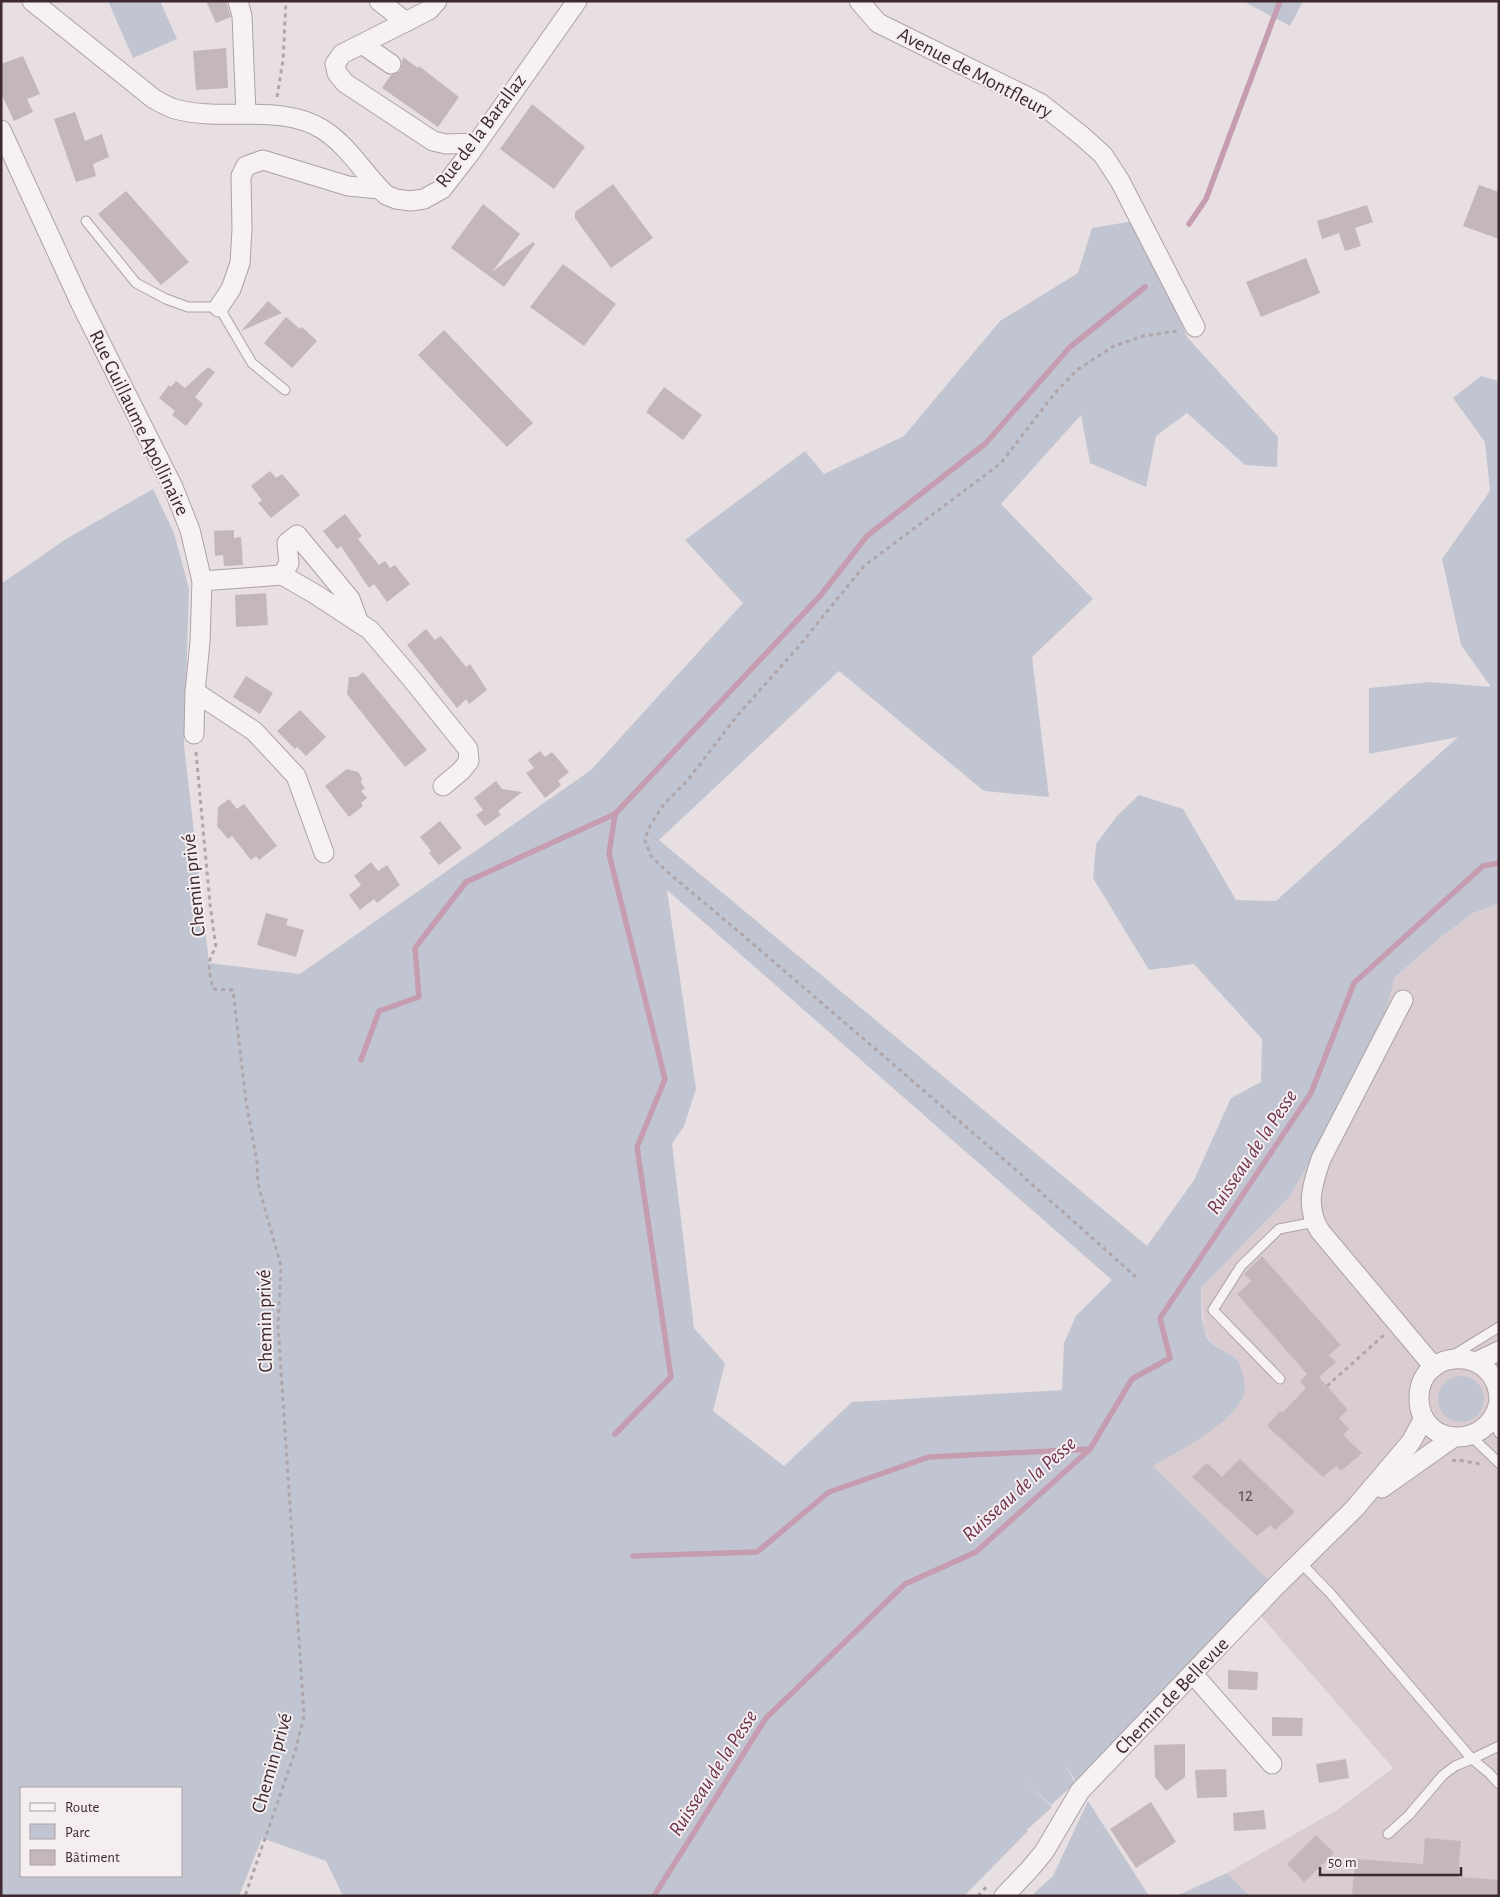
<svg xmlns="http://www.w3.org/2000/svg" width="1500" height="1897" font-family="'Alegreya Sans',sans-serif">
<rect width="100%" height="100%" fill="#e8dfe2"/>
<polygon fill="#d9cdd1" points="1499,904 1499,1896 1250,1896 1227,1873 1337,1810 1393,1768 1255,1609 1153,1466 1207,1434 1236,1358 1212,1344 1204,1329 1201,1288 1290,1196 1342,1107 1382,1026 1395,977 1440,938 1473,913"/>
<g fill="#c1c5d1" fill-rule="evenodd">
<polygon points="108,1 160,1 177,39 133,58"/>
<polygon points="1243,1 1303,1 1290,26"/>
<path d="M1140,220L1187,337L1278,437L1277,467L1245,465L1187,413L1156,436L1146,487L1090,463L1081,415L1001,504L1093,599L1032,657L1049,797L984,791L839,671L659,840L1147,1246L1194,1180L1231,1098L1261,1082L1262,1039L1194,964L1149,970L1093,878L1096,844L1117,816L1139,795L1183,809L1236,900L1276,901L1458,737L1369,754V688L1430,682L1491,687L1461,645L1442,559L1490,491L1485,442L1453,398L1481,376L1499,381V904L1473,913L1440,938L1395,977L1382,1026L1342,1107L1290,1196L1201,1288C1202,1305 1199,1335 1215,1346C1221,1350 1232,1354 1237,1360C1243,1369 1247,1387 1243,1397C1229,1426 1180,1450 1153,1466L1270,1582L1076,1782L1065,1764L1075,1783L1051,1805L1023,1780L1052,1807L1028,1829L1026,1828L1028,1831L964,1896H343L326,1861L262,1838L239,1896H1V584L66,539L153,489L174,533L189,589L184,745L209,963L300,974L591,770L743,603L685,540L805,451L824,474L904,436L1000,321L1078,273L1092,228ZM667,890L1112,1280L1076,1316L1064,1343L1062,1390L852,1402L784,1466L713,1411L725,1363L694,1328L672,1144L684,1126L696,1089ZM21,1788H181V1876H21Z"/>
<circle cx="1461" cy="1399" r="23"/>
<polygon points="1088,1801 1149,1896 1031,1896 1053,1876"/>
<polygon points="1227,1873 1250,1896 1176,1896"/>
</g>
<g fill="none" stroke-linecap="round" stroke-linejoin="round">
<g stroke="#c69cb0" stroke-width="5.5">
<polyline points="1189,224 1206,199 1280,1"/>
<polyline points="361,1060 379,1011 419,997 415,948 466,882 615,814"/>
<polyline points="615,1434 671,1377 637,1147 665,1079 609,854 615,814 820,596 867,536 986,443 1070,347 1145,287"/>
<polyline points="633,1556 757,1552 829,1492 929,1457 1090,1449"/>
<polyline points="654,1896 766,1718 905,1584 976,1552 1090,1449 1132,1379 1170,1358 1160,1318 1311,1093 1354,983 1483,866 1499,863"/>
</g>
</g>
<g fill="#c4b7bc">
<polygon points="206,1 226,1 231,17 216,23"/>
<polygon points="226,48 228,88 196,90 193,51"/>
<polygon points="23,56 40,94 27,99 33,112 14,121 1,93 1,64"/>
<polygon points="403,57 418,68 419,66 459,97 438,127 382,88 391,75 400,71"/>
<polygon points="532,104 585,147 554,189 500,149"/>
<polygon points="75,112 85,141 102,134 109,157 93,164 96,176 76,182 54,119"/>
<polygon points="613,184 653,238 611,268 575,218 575,212"/>
<polygon points="1479,185 1499,192 1499,239 1463,226"/>
<polygon points="126,191 189,262 161,285 98,214"/>
<polygon points="483,204 520,234 493,271 533,242 535,244 504,287 451,248"/>
<polygon points="1367,205 1373,222 1355,228 1361,246 1345,251 1339,233 1322,239 1317,221"/>
<polygon points="1306,258 1320,293 1261,317 1246,282"/>
<polygon points="563,264 616,304 584,346 530,307"/>
<polygon points="268,301 282,313 241,331"/>
<polygon points="286,317 300,329 302,327 317,341 292,368 264,343"/>
<polygon points="444,330 533,423 507,447 418,355"/>
<polygon points="208,367 215,372 195,397 203,404 186,426 172,415 175,411 159,398 169,385 171,387 176,381 185,388"/>
<polygon points="664,387 702,415 683,440 646,412"/>
<polygon points="270,471 276,478 282,474 300,495 271,518 258,503 262,500 251,486"/>
<polygon points="345,514 362,536 358,539 379,565 385,561 390,568 395,565 410,584 387,602 374,584 369,588 341,546 337,549 323,531"/>
<polygon points="234,530 234,538 241,537 243,565 224,566 223,555 215,556 214,531"/>
<polygon points="266,593 268,625 236,627 235,595"/>
<polygon points="426,629 435,640 441,636 466,667 470,664 487,690 469,704 466,699 457,708 407,645"/>
<polygon points="363,672 427,750 405,767 347,694 349,677 357,677"/>
<polygon points="246,676 273,693 260,714 233,697"/>
<polygon points="300,710 326,737 306,756 297,747 295,749 277,731"/>
<polygon points="540,751 545,757 552,752 569,772 558,781 561,785 545,798 526,773 534,768 528,760"/>
<polygon points="347,769 358,772 362,778 361,783 365,788 361,791 367,798 361,803 363,806 349,817 325,786"/>
<polygon points="496,781 502,789 522,792 498,811 501,815 485,826 476,815 483,810 474,798"/>
<polygon points="229,799 237,809 244,804 277,846 259,860 256,856 251,860 232,836 228,839 217,826 218,807"/>
<polygon points="440,821 462,848 439,865 429,853 431,851 420,837"/>
<polygon points="371,862 378,871 387,865 400,885 377,903 374,899 360,910 349,895 361,885 354,876"/>
<polygon points="266,913 288,919 286,925 304,930 296,957 257,945"/>
<polygon points="1262,1256 1341,1345 1329,1355 1336,1362 1319,1377 1348,1410 1339,1418 1349,1429 1343,1435 1362,1453 1341,1471 1336,1466 1323,1477 1267,1426 1280,1411 1282,1413 1306,1388 1300,1381 1307,1374 1237,1294 1251,1281 1244,1274"/>
<polygon points="1240,1459 1295,1512 1275,1530 1270,1525 1257,1536 1192,1477 1207,1463 1222,1477"/>
<polygon points="1228,1670 1258,1672 1257,1690 1228,1689"/>
<polygon points="1272,1717 1303,1718 1302,1736 1272,1736"/>
<polygon points="1185,1744 1185,1777 1166,1791 1155,1777 1154,1745"/>
<polygon points="1346,1759 1349,1778 1319,1783 1316,1764"/>
<polygon points="1226,1769 1227,1797 1197,1798 1195,1770"/>
<polygon points="1151,1802 1176,1842 1136,1868 1110,1829"/>
<polygon points="1264,1810 1266,1829 1234,1831 1233,1813"/>
<polygon points="1316,1835 1334,1853 1304,1882 1287,1864"/>
<polygon points="1425,1838 1461,1841 1458,1877 1499,1880 1499,1896 1352,1896 1355,1859 1423,1864"/>
</g>
<g fill="none" stroke-linecap="round" stroke-linejoin="round">
<defs>
<g id="service">
<polyline points="86,221 136,283 166,299 188,307 219,307 252,363 285,390"/>
<polyline points="1452,1356 1499,1327"/>
<polyline points="1280,1379 1213,1310 1241,1266 1279,1229 1315,1222"/>
<polyline points="1493,1419 1499,1433"/>
<polyline points="1471,1436 1499,1463"/>
<polyline points="1300,1562 1330,1593 1472,1759 1499,1746"/>
<polyline points="1388,1834 1409,1815 1443,1775 1455,1766 1472,1759 1489,1773 1499,1784"/>
</g>
<g id="minor">
<path d="M32,1L154,99C161,103 168,107 175,109C221,122 280,103 322,129C349,146 364,174 386,195L396,199L411,201L424,199L442,189L470,153L577,1"/>
<polyline points="238,1 242,16 246,114"/>
<polyline points="379,1 406,22"/>
<polyline points="437,1 429,10 342,54 335,64 337,73 345,83 433,141 446,144 476,143"/>
<polyline points="859,1 878,23 1040,103 1082,136 1103,155 1120,181 1140,220 1195,327"/>
<polyline points="362,44 391,64"/>
<polyline points="1,130 81,304 173,487 190,530 202,581 200,642 195,692 194,734"/>
<polyline points="219,307 231,289 240,263 242,229 241,176 246,166 263,160 348,186 380,189"/>
<polyline points="282,575 289,563 287,543 297,535 350,599 359,623"/>
<polyline points="202,581 282,575 315,594 370,630 410,677 468,749 469,761 461,771 443,786"/>
<polyline points="195,692 254,731 296,776 324,853"/>
<path d="M1403,1000L1321,1159C1312,1185 1305,1207 1320,1231L1434,1367"/>
<polyline points="1476,1362 1499,1351"/>
<path d="M1499,1400C1498,1345 1420,1346 1419,1397C1418,1447 1488,1452 1499,1402"/>
<polyline points="1382,1488 1454,1437"/>
<polyline points="1193,1674 1272,1764"/>
<polyline points="1004,1896 1029,1870 1044,1852 1080,1791 1275,1587 1355,1508 1411,1442 1424,1418"/>
</g>
</defs>
<use href="#service" stroke="#aea1a5" stroke-width="11"/>
<use href="#minor" stroke="#aea1a5" stroke-width="21"/>
<g stroke="#b0a6a9" stroke-width="3" stroke-dasharray="4 4" stroke-linecap="butt">
<polyline points="277,97 283,60 286,1"/>
<path d="M196,752L210,904L216,948C205,962 210,974 213,989L233,990L246,1101L257,1162L258,1184L281,1266L278,1326L304,1716L295,1752L245,1896"/>
<polyline points="1136,1277 1008,1163 738,931 665,870 651,856 645,841 648,829 664,804 687,781 737,716 800,645 864,566 1001,463 1054,394 1077,370 1112,347 1143,336 1177,331"/>
<polyline points="1327,1386 1384,1335"/>
<polyline points="1452,1461 1458,1460 1480,1464"/>
<polyline points="978,1896 988,1885"/>
</g>
<use href="#service" stroke="#f6f2f3" stroke-width="9"/>
<use href="#minor" stroke="#f6f2f3" stroke-width="19"/>
</g>
<g text-anchor="middle" dominant-baseline="central" stroke-width="4" stroke-linejoin="round" paint-order="stroke">
<g font-size="18" fill="#604c53">
<text x="1246" y="1496">12</text>
</g>
<g font-size="20" fill="#3e2930" stroke="#f5eef1">
<text transform="translate(975 73) rotate(28)">Avenue de Montfleury</text>
<text transform="translate(481 131) rotate(-53)">Rue de la Barallaz</text>
<text transform="translate(139 423) rotate(64)">Rue Guillaume Apollinaire</text>
<text transform="translate(194 885) rotate(-96)">Chemin privé</text>
<text transform="translate(265 1321) rotate(-91)">Chemin privé</text>
<text transform="translate(1172 1696) rotate(-46)">Chemin de Bellevue</text>
<text transform="translate(272 1763) rotate(-74)">Chemin privé</text>
</g>
<g font-size="21" font-style="italic" fill="#70354e" stroke="#f5eef1">
<text transform="translate(1252 1152) rotate(-56)">Ruisseau de la Pesse</text>
<text transform="translate(1019 1489) rotate(-42)">Ruisseau de la Pesse</text>
<text transform="translate(713 1773) rotate(-57)">Ruisseau de la Pesse</text>
</g>
</g>
<rect width="1500" height="1897" fill="none" stroke="#3e2930" stroke-width="5"/>
<rect x="20" y="1787" width="162" height="90" fill="#f5eef1" stroke="#ac9fa4"/>
<rect x="30" y="1803" width="25" height="8" fill="#f6f2f3" stroke="#ac9fa4"/>
<text x="65" y="1812" font-size="15" fill="#3e2930">Route</text>
<rect x="30" y="1824" width="25" height="15" fill="#c1c5d1" stroke="#ac9fa4"/>
<text x="65" y="1837" font-size="15" fill="#3e2930">Parc</text>
<rect x="30" y="1850" width="25" height="15" fill="#c4b7bc" stroke="#ac9fa4"/>
<text x="65" y="1862" font-size="15" fill="#3e2930">Bâtiment</text>
<path d="M1320 1867v8h141v-8" fill="none" stroke="#3e2930" stroke-width="2.5"/>
<text x="1328" y="1867" font-size="15" fill="#3e2930" stroke="#f5eef1" stroke-width="4" paint-order="stroke">50 m</text>
</svg>
